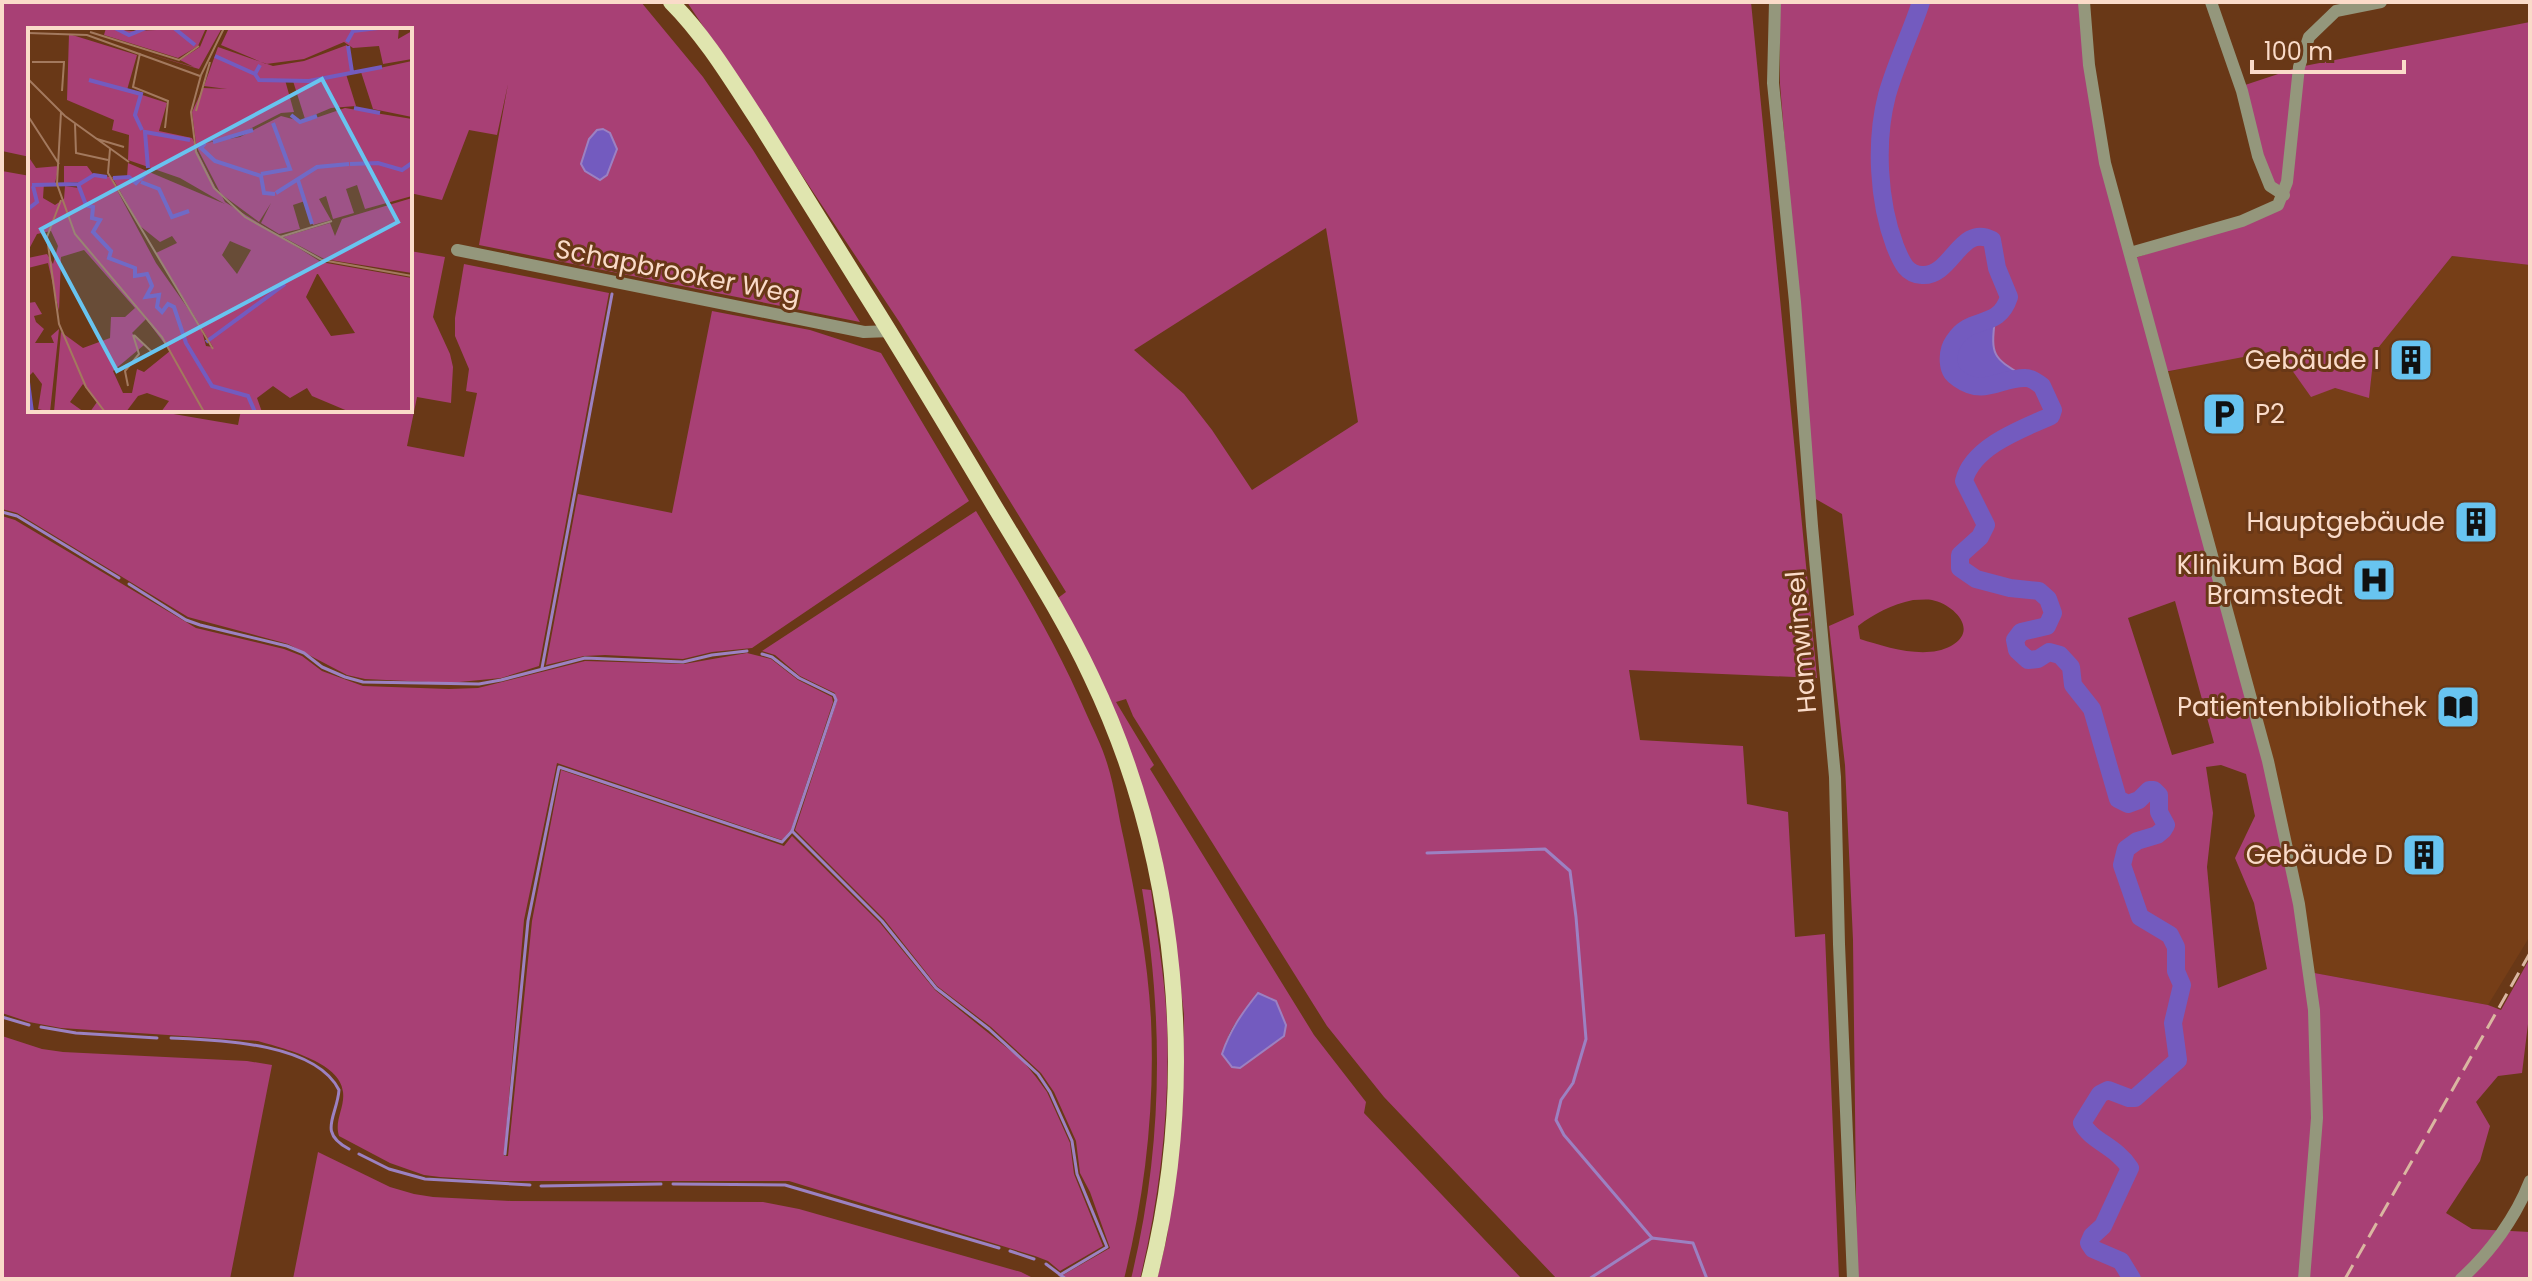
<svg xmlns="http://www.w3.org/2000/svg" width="2532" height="1281" font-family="Poppins,sans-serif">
<rect width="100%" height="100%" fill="#693817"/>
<path fill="#763e17" d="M2452,256L2530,265V936L2488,1005L2309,972L2163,373L2248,354L2275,351L2289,366L2311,396L2334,388L2369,397L2374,353Z"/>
<g fill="#a84075" fill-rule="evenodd">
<path d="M2,2H641L703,77L753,150L860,322L479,245L508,84L497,135L469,130L442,200L410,193V30H30V157L2,151Z"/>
<path d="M687,2H1751L1817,678L1629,670L1640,740L1743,746L1747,804L1788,812L1795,937L1825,934L1839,1279H1557L1384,1097L1327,1026L1133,716L1126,699L1116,702L1154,765L1150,769L1314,1035L1366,1102L1364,1113L1522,1279H1157L1167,1237L1182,1119L1184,1014L1175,942L1162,860L1140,783L1058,598L1066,592L900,323ZM1326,228L1358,422L1252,490L1212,430L1184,394L1134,350ZM1276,1001L1286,1025L1284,1036L1240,1068L1232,1066L1222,1054C1235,1014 1239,1017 1276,1001Z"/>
<path d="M1780,2H2084L2105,163L2135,258L2282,208L2260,155L2245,85L2299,67L2530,22V143L2528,145L2530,149V265L2452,256L2374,353L2369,398L2335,388L2311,397L2289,366L2275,351L2164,372L2237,644L2309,972L2488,1005L2501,1010L2530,958V1021L2528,1024L2522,1073L2498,1076L2476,1102L2490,1126L2480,1161L2446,1213L2472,1229L2530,1232V1279H1857L1853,940L1845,765L1829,626L1854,615L1842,514L1814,498L1780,84ZM1913,600C1919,600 1926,599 1932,600C1953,604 1980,630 1951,646C1925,660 1886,647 1860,639L1858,626C1875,613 1891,605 1913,600ZM2175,601L2214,743L2172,755L2128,618ZM2221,765L2246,774L2255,816L2235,858L2254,903L2267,969L2218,988L2207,867L2213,813L2206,767Z"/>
<path d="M2,171L30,176V410H150L238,425L241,410H410V251L445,257L433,317L450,354L453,367L451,403L417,397L407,446L464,457L477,393L466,391L469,369L455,336V318L464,264L609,293L539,666L501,678L449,683L365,679L347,675L288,644L188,617L17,513L2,509Z"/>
<path d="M712,311L810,330L881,353L969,501L752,648L712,652L683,659L605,655L584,656L546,665L578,494L672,513Z"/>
<path d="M976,511C1016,577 1056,642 1086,713C1093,729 1102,746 1107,763C1115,788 1118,815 1124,840C1136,899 1148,960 1151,1020C1155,1107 1145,1195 1124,1279H1068L1063,1275L1110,1248L1090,1192L1080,1173L1076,1141L1054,1092L1041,1073L991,1027L937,986L884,919L795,830L837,701L835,693L800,676L775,655L762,651Z"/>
<path d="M2,516L15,520L196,628L284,649L302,656L322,671L363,686L449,689L478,688L585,661L684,664L747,653L771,659L798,680L832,697L833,702L791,830L782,840L557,763L524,920L504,1156H508L532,921L561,770L784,846L792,836L880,923L935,990L1022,1060L1036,1077L1047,1092L1070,1143L1074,1174L1103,1246L1060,1271L1048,1261L1035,1256L789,1181H505L440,1177L424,1175L390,1163L339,1136C334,1120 345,1108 343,1092C341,1062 282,1048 258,1041L61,1028L29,1022L2,1013Z"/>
<path d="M1142,889L1151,890C1157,934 1165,979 1167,1024C1170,1110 1160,1196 1140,1279H1131C1163,1148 1164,1022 1142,889Z"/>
<path d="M2,1036L42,1049L63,1052L247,1061L272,1065L230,1279H2Z"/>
<path d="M318,1152L390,1187L414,1194L433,1197L511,1201L763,1202L799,1209L1021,1272L1035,1279H293Z"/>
</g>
<g fill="#735bbf" stroke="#9c81c2" stroke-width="2">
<path d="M603,129L610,133L617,149L607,175L600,180L585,171L581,164L589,139L597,130Z"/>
<path d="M1995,319C1990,358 1994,358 2027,378C2013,381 1996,388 1982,388C1957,387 1938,360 1955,339C1966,326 1979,322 1995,319Z"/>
<path d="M1258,993L1276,1001L1286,1025L1284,1036L1240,1068L1232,1067L1222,1054C1230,1030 1242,1013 1258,993Z"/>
</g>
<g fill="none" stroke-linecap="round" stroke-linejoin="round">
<g stroke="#9c81c2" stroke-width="3">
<path d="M2,512L17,516L119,578"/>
<path d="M129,584L186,620L200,625L287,646L304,653L322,667L345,677L363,682L479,684L501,680L585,658L683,662L712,655L747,651"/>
<path d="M762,654L772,657L799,678L834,695L836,700L792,831L882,921L936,988L989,1029L1038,1074L1050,1092L1072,1141L1077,1174L1107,1247L1060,1275"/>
<path d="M542,668L612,294"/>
<path d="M1427,853L1545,849L1570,871L1576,917L1586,1039L1573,1083L1561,1100L1556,1120L1564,1135L1652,1238"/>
<path d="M2,1017L29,1025"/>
<path d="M41,1027L76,1033L157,1038"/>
<path d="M171,1038C217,1040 315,1042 339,1090C337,1117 317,1132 349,1149"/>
<path d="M359,1154L389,1169L425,1179L530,1185"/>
<path d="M505,1154L528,921L559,767L782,842L792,831"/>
<path d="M673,1184L785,1185L999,1248"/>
<path d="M541,1186L661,1184"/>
<path d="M1010,1251L1034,1259"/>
<path d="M1046,1264L1066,1279"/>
<path d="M1589,1279L1652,1238L1693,1243L1707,1279"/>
</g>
<path stroke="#735bbf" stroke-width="18" d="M1921,2C1911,33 1896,63 1887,95C1875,141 1878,201 1895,246C1901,260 1905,274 1922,275C1952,277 1960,223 1992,240L1997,268L2009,297C1998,331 1971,314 1954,341C1949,348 1948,356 1949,364C1950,372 1953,375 1959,379C1984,397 2001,377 2026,378C2031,378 2038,383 2042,386L2053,410L2051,416C2021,429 1972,447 1964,481L1986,525L1980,537L1960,555V568L1976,579L2010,588L2039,591L2048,599L2053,613L2047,626L2021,632L2015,640L2017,650L2028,660L2038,659L2049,652L2060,655L2071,667L2073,685L2092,709L2118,799L2128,804L2139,800L2149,790H2154L2159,795V812L2166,825L2163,830L2157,835L2137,841L2126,849L2122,865L2140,917L2170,935L2176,947V971L2182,985L2173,1023L2178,1060L2135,1098H2129L2108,1090L2100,1094L2082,1123C2091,1141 2116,1146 2130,1168L2103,1226L2092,1236L2089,1243L2093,1249L2121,1261L2132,1279"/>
<g stroke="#94977c" stroke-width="12">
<path d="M1775,2L1773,83L1795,302L1812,526L1835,777L1839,944L1853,1279"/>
<path d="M2084,2L2089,65L2105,163L2268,761L2299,904L2314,1010L2317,1118L2304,1279"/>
<path d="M2211,2L2242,91L2258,156L2270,186L2284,195"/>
<path d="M457,250L864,332L891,331"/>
<path d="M2130,253L2242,221L2278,205L2287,182L2299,67L2309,37L2336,11L2381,2"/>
<path d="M2461,1279C2490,1253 2516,1217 2530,1181"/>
</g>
<path stroke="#e0e5af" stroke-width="16" d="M671,2C706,37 732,81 759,122C794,178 829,234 864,291C907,359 948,428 989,497C1024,556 1062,614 1091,676C1179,860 1199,1081 1149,1279"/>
<path stroke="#dab7a1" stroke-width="3" stroke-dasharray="16 8" stroke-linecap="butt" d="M2345,1279L2530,953"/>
</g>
<defs>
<g id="building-square" transform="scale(2.3)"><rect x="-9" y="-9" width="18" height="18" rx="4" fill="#68c4f0" stroke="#693817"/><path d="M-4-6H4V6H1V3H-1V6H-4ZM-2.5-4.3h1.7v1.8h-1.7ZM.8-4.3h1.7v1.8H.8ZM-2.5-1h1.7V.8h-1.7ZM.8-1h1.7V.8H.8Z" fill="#111"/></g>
<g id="parking-square" transform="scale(2.3)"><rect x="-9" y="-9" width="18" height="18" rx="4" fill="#68c4f0" stroke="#693817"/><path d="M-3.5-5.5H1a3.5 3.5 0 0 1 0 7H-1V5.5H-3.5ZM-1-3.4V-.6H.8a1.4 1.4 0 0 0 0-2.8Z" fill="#111"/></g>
<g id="hospital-square" transform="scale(2.3)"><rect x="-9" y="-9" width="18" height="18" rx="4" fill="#68c4f0" stroke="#693817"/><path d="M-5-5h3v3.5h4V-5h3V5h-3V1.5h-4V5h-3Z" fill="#111"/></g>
<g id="library-square" transform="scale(2.3)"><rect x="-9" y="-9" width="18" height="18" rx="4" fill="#68c4f0" stroke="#693817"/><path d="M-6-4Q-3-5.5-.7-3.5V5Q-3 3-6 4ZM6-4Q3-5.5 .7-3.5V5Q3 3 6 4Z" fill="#111"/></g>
</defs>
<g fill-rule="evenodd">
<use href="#building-square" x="2411" y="360"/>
<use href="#parking-square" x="2224" y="414"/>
<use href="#building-square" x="2476" y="522"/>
<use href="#hospital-square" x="2374" y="580"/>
<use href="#library-square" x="2458" y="707"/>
<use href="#building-square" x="2424" y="855"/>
</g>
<g text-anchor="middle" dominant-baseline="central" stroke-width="6" stroke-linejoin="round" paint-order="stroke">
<g font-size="26" fill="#fadbc9" stroke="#693817">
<text transform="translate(678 272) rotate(11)">Schapbrooker Weg</text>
<text transform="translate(1801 642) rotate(-95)">Hamwinsel</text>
</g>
<g font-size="26" fill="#fadbc9" stroke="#693817" text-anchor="end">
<text x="2380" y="360">Gebäude I</text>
<text x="2255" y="414" text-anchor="start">P2</text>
<text x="2445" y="522">Hauptgebäude</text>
<text x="2343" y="565">Klinikum Bad<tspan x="2343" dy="30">Bramstedt</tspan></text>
<text x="2427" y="707">Patientenbibliothek</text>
<text x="2393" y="855">Gebäude D</text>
</g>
</g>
<g transform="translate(28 28)">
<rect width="384" height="384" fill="#693817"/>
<path d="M78,0L103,3L178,0L170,18L150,30L76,7ZM180,0H194L171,41L114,24L166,39L152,32L172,19ZM201,0H371L370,11L384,3V31L355,36L351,18L325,20L316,14L276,31L238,36L193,17ZM41,6L109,27L99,62L139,75L131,103L164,110L197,174L293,234L384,250V384H322L284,368L279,360L262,370L245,358L229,370L234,384H133L141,373L119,365L110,368L98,384H62L69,374L55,356L42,374L56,384H26L33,304L55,320L82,310L83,289H97L107,280L56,222L33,229L31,283L20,235L0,240V230L19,226L25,236L30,218L23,203L9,206L0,223V128L8,140L31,138L27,155H16L15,170L27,177L36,171L37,158L51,160L50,154L36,155V138H59L65,146L82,149L128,235L173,299L178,318L185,319L128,225L149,215L144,208L132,214L112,198L84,149H99L100,135L197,176L152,150L100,132L101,107L84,102L86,92L39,72ZM202,213L223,222L209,246L194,227ZM289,246H290L327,305L303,308L278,269ZM118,291L142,323L116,344L109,341L104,365H95L85,343L116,317L104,305ZM319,17L324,45L318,46L328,78L303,80L277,91L265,53L257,52L266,84L253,85L214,105L178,115L212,109L253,88L276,94L317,80L384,91V168L337,181L329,157L318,161L326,185L305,191L298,168L291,171L303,192L285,197L277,173L265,177L272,201L251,206L233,195L243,175L231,194L189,163L169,123L164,84L175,60L199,61L176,58L190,19L245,38L276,33ZM384,33V89L345,81L333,44ZM384,170V245L296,231L255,209L302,195L307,208L314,191ZM7,274L14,286L6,288L8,294L16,301L7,315H26L23,308L31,301L22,384L10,381L14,356L5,344L0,349V275Z" fill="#a84075" fill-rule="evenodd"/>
<path fill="none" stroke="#735bbf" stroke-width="4" d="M87,0L101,7L118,0M146,0L167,17M319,14L325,3L350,0M320,18L324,44M187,28L227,46L232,37M227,46L231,52L281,53L354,39M61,52L113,66L107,87L114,102M326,80L352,85M263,87L272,94L289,88M185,114L225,102M177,115L173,120L187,133L233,148L236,165L247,166M322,136L350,135L374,142L384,135M120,140L117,104L162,112M233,146L262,141L245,95M85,150L101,149L108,155L119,144M270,152L284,196M113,154L131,161L144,189L161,183M4,157L50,156L58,177L65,179L64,190L72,192L65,204L83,223L81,230L107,240V248L119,246L124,258L118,269L131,267L129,279L134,284L140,276L146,279L158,315L184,358L220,368L227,384M50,157L66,147L79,149M248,165L289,139L321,136M0,181L9,174L5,158M178,314L257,256M0,354L4,384"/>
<path fill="none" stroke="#a3795e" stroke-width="2" d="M196,0L173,47L163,84L168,124L186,160L217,189L294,232L384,248M62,4L151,32L171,18M0,5L59,7L172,48M112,25L105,59L140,73L137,100M4,34H36L34,63M0,51L37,88L101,134M168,83L182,34M33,84L29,156L47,206L134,309L176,384M0,88L31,136M47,96L48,125L80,132M69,111L96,119M82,121L80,145L185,321M33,172L19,209L31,296L58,359L77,384M252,209L304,193M106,307L124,324M100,358L97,343L111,326L105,307"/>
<path fill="#68c4f0" fill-opacity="0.15" stroke="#68c4f0" stroke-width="4" d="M294,51L370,194L89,343L13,201Z"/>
<rect width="384" height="384" fill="none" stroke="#fadbc9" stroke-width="4"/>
</g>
<rect width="2532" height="1281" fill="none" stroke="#fadbc9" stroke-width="8"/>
<path d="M2252 60v12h152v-12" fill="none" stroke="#fadbc9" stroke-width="4"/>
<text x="2264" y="60" font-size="24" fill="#fadbc9" stroke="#693817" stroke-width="6" paint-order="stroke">100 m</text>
</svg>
